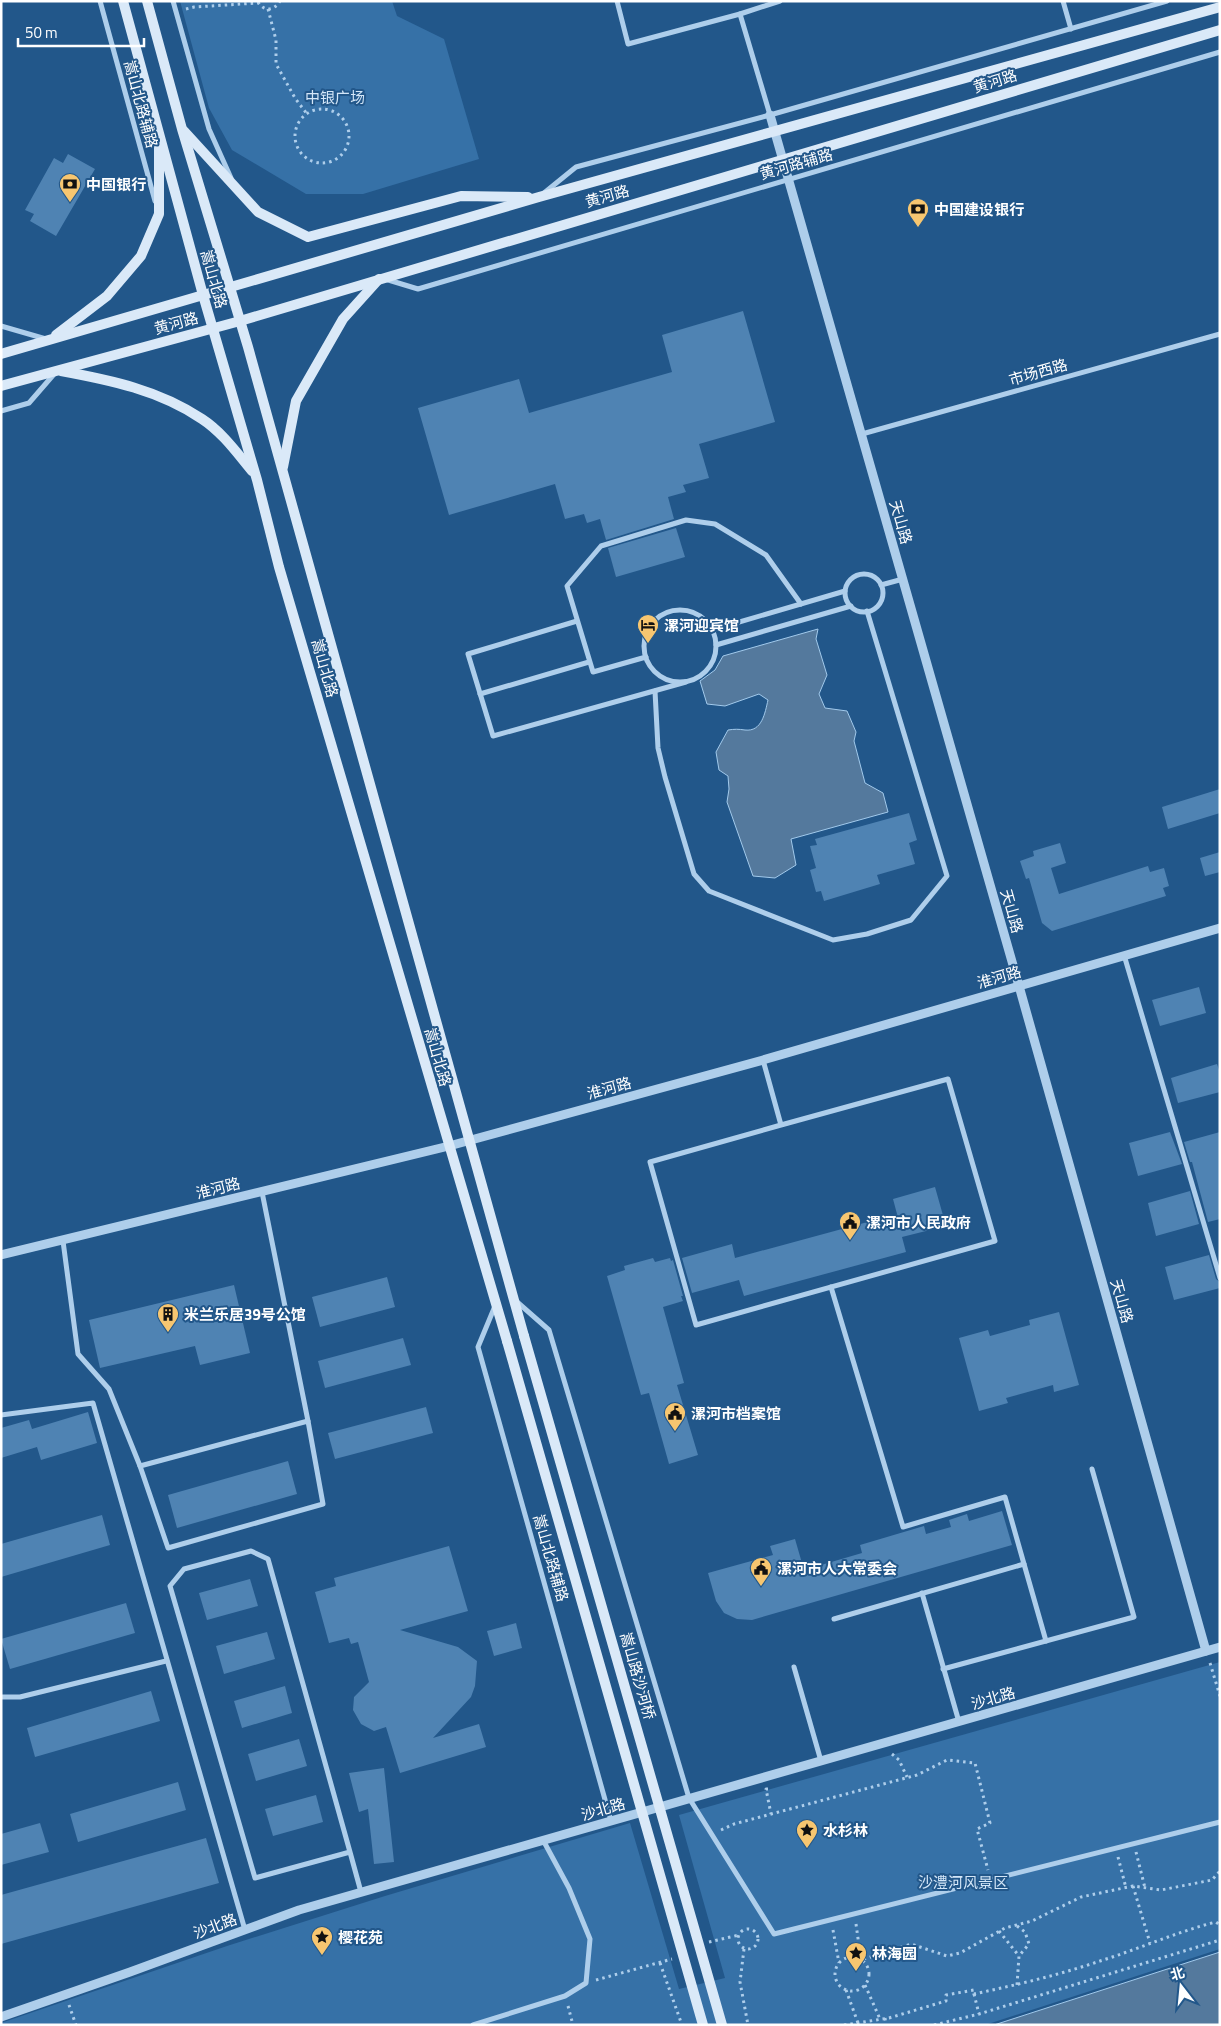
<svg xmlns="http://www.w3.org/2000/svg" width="1221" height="2026" font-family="'Titillium Web','Noto Sans SC',sans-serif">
<rect width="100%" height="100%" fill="#22578a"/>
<g fill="#3671a7">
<path d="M180,1H392L397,16L444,39L479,159L363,194H306L232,150L209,108Z"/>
<path d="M1220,1662V1949L985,2025H1V2023L227,1946L385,1896L630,1823L679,1989L725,1978L679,1815Z"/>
</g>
<g fill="#54799d" stroke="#a2caec">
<path d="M818,629L816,639L827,675L819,694L825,708L847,711L856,732L854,741L865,783L883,793L888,812L791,839L796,865L775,878L753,876L727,802L729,789L728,776L719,770L716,752L728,730C735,729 738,729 745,730C762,732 765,713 768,700L759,694L725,706L707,704L700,681L715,670L723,656Z"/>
<path d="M1220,1952V2025H994Z"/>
</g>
<g fill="#4f83b3">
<path d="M68,154L95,169L56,236L30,221L34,214L25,210L54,158L63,163Z"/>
<path d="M743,311L775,422L699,444L709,478L683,485L686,492L668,497L674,519L606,540L600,519L587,523L584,514L565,519L555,484L449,515L418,408L519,379L529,413L672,372L662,335Z"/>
<path d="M676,528L685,557L616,577L608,548Z"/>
<path d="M1220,789V813L1168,829L1162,807Z"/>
<path d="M909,813L917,840L909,843L915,864L877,875L880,884L824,901L821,891L816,892L810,870L816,868L810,846L817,845L815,839Z"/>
<path d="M1060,843L1066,863L1051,868L1059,894L1148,866L1150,872L1164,868L1169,886L1163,888L1166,896L1052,931L1042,923L1029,878L1026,879L1020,861L1034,856L1033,851Z"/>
<path d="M1220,852V872L1205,876L1200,858Z"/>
<path d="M1199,987L1206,1013L1160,1026L1152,1000Z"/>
<path d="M1217,1064L1220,1073V1092L1178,1103L1171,1078Z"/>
<path d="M1170,1132L1182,1164L1138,1176L1129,1143Z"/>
<path d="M1220,1132V1219L1208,1222L1192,1162H1190L1184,1142Z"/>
<path d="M935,1187L946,1226L902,1237L906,1252L744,1296L739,1280L692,1293L682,1258L732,1244L735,1258L897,1214L893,1199Z"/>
<path d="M1190,1191L1199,1224L1156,1236L1148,1203Z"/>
<path d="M1209,1255L1216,1279L1220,1282V1288L1174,1300L1165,1267Z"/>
<path d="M653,1258L655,1262L670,1258L671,1261L673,1260L683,1296H681L683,1301L663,1307L684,1383L677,1385L698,1455L669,1464L649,1393L641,1395L607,1276L625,1270L624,1266Z"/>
<path d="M387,1277L395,1307L320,1327L312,1297Z"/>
<path d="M234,1285L250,1353L200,1365L195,1346L100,1368L89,1320Z"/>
<path d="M1059,1312L1079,1385L1054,1392L1053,1385L1006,1398L1008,1403L979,1411L959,1338L988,1330L990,1336L1030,1325L1029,1320Z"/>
<path d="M403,1338L411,1365L325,1388L318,1361Z"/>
<path d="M426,1407L433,1433L335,1459L328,1433Z"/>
<path d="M88,1412L97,1443L41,1460L37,1447L1,1458V1428L29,1420L32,1429Z"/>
<path d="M288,1461L297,1494L177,1528L168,1495Z"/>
<path d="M1002,1511L1012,1545L752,1620L737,1619L724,1613L716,1601L708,1573L773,1555L770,1546L795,1539L804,1570L862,1553L860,1545L924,1526L926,1534L951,1527L949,1520L967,1514L969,1521Z"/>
<path d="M102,1515L110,1545L1,1577V1544Z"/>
<path d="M449,1546L468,1611L400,1630L458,1647L477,1661L475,1686L471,1697L433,1738L479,1724L486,1747L400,1773L386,1727L374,1731L361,1724L353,1710L354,1697L369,1682L358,1642L351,1644L349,1638L329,1643L315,1592L336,1586L334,1578Z"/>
<path d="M250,1579L258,1606L207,1620L199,1593Z"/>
<path d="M126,1603L135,1633L10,1669L1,1639Z"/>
<path d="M516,1623L522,1648L494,1656L487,1631Z"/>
<path d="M267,1632L275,1659L224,1674L216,1646Z"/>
<path d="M285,1686L292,1713L242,1728L234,1701Z"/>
<path d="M151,1691L160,1721L35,1757L27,1728Z"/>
<path d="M299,1739L307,1766L256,1781L248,1754Z"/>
<path d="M384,1768L394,1862L374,1864L368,1809L359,1812L349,1773Z"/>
<path d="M178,1782L186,1810L78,1842L70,1814Z"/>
<path d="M316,1795L323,1822L273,1836L265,1809Z"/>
<path d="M40,1823L49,1852L1,1865V1834Z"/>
<path d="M206,1838L219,1883L1,1944V1895Z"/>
</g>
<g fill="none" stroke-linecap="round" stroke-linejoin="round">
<g stroke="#aeceeb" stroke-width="3" stroke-dasharray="2.5 4" stroke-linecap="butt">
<path d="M258,2C264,12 274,11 280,1"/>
<path d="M186,9L194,7L258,3"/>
<path d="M268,9L276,40V64L295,98L307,114"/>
<circle cx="322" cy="136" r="27"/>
<path d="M1210,1663L1220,1696"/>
<path d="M892,1754L899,1760L907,1777"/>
<path d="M768,1789H766L771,1814"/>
<path d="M721,1830L734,1824L917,1775L947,1760L975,1763L990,1823L977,1829L988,1870"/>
<path d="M1136,1852L1145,1888"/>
<path d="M1118,1857L1126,1888"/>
<path d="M1133,1886L1150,1943"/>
<path d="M856,1924L861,1960L911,1944L947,1956L960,1953L1005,1928L1032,1921L1081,1897L1133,1886L1161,1890L1212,1880L1220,1871"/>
<path d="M1017,1926L1025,1932L1029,1944L1019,1956"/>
<circle cx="748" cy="1939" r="10"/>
<path d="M833,1930L839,1963"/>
<path d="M999,1931L1019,1956L1017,1985"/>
<path d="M709,1942L739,1935"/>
<path d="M744,1949L740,1982L748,2025"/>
<circle cx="852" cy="1974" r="17"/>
<path d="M660,1963L682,2025"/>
<path d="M596,1980L672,1959"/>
<path d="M865,1985L880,2019"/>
<path d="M846,1990L858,2023"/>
<path d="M974,1994L979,2014"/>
<path d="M69,2005L76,2025"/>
<path d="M568,2006L573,2025"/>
<path d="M885,2018L886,2025"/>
<path d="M844,2025L889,2018L946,2001V1995L974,1990V1994C1016,1985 1059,1975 1100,1961C1139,1949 1176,1932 1216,1922L1220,1925"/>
<path d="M934,2025L979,2014L1220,1940"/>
</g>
<g stroke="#aeceeb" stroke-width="5">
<path d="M100,1L155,201"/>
<path d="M173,1L209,129L231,178"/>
<path d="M617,1L628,44L740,14L770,115"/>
<path d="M1063,1L1071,29"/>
<path d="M740,14L780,1"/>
<path d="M544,193L576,167L770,115L1167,1"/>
<path d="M385,279L418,289L1220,52"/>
<path d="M1,326L46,339"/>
<path d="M1,411L29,403L55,373"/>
<path d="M862,434L1220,334"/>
<circle cx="864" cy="593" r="19"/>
<path d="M881,585L903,579"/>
<circle cx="680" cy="646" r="36"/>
<path d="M577,621L468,654L493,736L686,682"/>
<path d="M712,630L845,591"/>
<path d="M716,645L851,606"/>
<path d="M646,657L593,672L567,586L601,546L686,520L715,524L766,555L801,604"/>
<path d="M655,691L658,748L665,777L694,874L709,891L833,940L867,934L911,920L947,876L867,611"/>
<path d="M480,694L589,662"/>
<path d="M1124,955L1220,1278"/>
<path d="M763,1060L781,1125L948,1079L995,1241L696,1325L650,1162L781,1125"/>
<path d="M63,1241L78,1354L109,1389L140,1466L308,1421L262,1192"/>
<path d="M831,1287L903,1527L1005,1497L1024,1564L834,1619"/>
<path d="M516,1301L549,1330L689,1798L774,1934L1220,1822"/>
<path d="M495,1306L478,1347L611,1821"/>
<path d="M1,1415L93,1403L245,1930"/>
<path d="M140,1466L168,1548L323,1504L308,1421"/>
<path d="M1024,1564L1046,1641"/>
<path d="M922,1593L959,1722"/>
<path d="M794,1667L821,1761"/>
<path d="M943,1669L1134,1617L1092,1469"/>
<path d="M1,1697H20L166,1661"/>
<path d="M350,1852L255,1878L170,1586L184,1569L251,1551L268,1559L350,1852L361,1892"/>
<path d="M473,2025L565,1996L586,1983L590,1939L569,1888L543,1840"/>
</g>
<g stroke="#aeceeb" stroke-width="9">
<path d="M770,115L1019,986L1206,1651"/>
<path d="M1,1255L449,1146L763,1060L1220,928"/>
<path d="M1,2017L130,1972L299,1910L1220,1647"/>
</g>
<g stroke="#dae9f8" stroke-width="10">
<path d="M123,1L203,295L257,480L279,567L507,1341"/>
<path d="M147,1L182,129L248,347L524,1336"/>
<path d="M184,131L258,212L308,237L461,196L528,197"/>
<path d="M56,335L107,296L141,256L159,214V148"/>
<path d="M1,354L539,197L1220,7"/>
<path d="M61,371C110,380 159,390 202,419C222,432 237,453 252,471"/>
<path d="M1,386L240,321L1220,30"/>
<path d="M283,467L296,401L343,319L379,279"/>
</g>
<g stroke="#dae9f8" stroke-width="10">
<path d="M524,1336L722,2025"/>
<path d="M507,1341L703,2025"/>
</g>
</g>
<defs>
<g id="bank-pin" transform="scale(1.125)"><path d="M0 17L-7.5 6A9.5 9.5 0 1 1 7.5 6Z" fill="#f7c670" stroke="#22578a"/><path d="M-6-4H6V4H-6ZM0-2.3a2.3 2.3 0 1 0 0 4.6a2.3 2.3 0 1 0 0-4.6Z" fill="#111"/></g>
<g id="hotel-pin" transform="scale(1.125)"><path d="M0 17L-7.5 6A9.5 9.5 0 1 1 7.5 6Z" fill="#f7c670" stroke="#22578a"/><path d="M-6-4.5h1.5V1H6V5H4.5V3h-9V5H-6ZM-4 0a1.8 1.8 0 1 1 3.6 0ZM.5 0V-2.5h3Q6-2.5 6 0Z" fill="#111"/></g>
<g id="civic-pin" transform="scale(1.125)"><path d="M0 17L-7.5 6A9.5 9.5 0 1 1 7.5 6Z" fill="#f7c670" stroke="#22578a"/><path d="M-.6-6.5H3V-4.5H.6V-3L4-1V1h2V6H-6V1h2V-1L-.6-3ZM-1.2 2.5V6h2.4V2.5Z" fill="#111"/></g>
<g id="building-pin" transform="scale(1.125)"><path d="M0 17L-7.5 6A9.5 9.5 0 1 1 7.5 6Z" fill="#f7c670" stroke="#22578a"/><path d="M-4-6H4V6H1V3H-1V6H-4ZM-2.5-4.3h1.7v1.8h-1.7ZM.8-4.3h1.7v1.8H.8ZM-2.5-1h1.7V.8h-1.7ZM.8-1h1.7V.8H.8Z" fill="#111"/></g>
<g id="sight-pin" transform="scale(1.125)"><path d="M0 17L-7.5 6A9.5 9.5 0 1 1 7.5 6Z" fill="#f7c670" stroke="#22578a"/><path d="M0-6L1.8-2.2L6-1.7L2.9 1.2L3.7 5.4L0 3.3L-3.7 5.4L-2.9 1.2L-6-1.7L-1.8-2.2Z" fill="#111"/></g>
</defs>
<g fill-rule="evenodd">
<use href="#bank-pin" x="70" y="184"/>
<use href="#bank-pin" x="918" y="209"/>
<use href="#hotel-pin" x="648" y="625"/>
<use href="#civic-pin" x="850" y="1222"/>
<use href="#building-pin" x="168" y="1314"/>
<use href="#civic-pin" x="675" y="1413"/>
<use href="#civic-pin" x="761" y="1568"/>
<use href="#sight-pin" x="807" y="1830"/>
<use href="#sight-pin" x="322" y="1937"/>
<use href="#sight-pin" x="856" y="1953"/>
</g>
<g text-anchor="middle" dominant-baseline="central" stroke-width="4" stroke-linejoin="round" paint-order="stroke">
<g font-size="15" fill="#fff" stroke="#22578a">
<text transform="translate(995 81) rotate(-17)">黄河路</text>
<text transform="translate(141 104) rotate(75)">嵩山北路辅路</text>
<text transform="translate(796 164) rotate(-16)">黄河路辅路</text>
<text transform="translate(607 196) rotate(-16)">黄河路</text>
<text transform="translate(214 279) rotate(74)">嵩山北路</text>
<text transform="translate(176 323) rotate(-15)">黄河路</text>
<text transform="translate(1038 372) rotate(-16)">市场西路</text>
<text transform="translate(901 522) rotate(74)">天山路</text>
<text transform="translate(325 668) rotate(74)">嵩山北路</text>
<text transform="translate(1012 911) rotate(74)">天山路</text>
<text transform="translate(999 977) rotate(-16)">淮河路</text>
<text transform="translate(438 1057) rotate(74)">嵩山北路</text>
<text transform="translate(609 1088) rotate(-15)">淮河路</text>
<text transform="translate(218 1188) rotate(-14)">淮河路</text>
<text transform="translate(1122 1301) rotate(74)">天山路</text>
<text transform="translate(551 1558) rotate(74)">嵩山北路辅路</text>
<text transform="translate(638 1676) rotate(74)">嵩山路沙河桥</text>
<text transform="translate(993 1698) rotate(-16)">沙北路</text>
<text transform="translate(603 1809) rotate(-16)">沙北路</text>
<text transform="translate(215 1926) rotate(-20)">沙北路</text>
</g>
<g font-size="15" fill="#d3e6f8" stroke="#22578a">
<text x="335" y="97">中银广场</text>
<text x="963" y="1882">沙澧河风景区</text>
</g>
<g font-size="15" font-weight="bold" fill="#fff" stroke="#22578a" text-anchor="start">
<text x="86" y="184">中国银行</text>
<text x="934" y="209">中国建设银行</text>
<text x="664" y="625">漯河迎宾馆</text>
<text x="866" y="1222">漯河市人民政府</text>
<text x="184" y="1314">米兰乐居39号公馆</text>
<text x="691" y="1413">漯河市档案馆</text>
<text x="777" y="1568">漯河市人大常委会</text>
<text x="823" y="1830">水杉林</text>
<text x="338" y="1937">樱花苑</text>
<text x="872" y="1953">林海园</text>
</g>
</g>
<rect width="1221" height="2026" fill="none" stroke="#ffffff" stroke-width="5"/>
<g transform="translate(1181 1986) rotate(344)" stroke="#22578a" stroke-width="4" paint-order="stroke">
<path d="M0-4L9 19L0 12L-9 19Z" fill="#ffffff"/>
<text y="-8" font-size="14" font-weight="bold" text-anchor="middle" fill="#ffffff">北</text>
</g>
<path d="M18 38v8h126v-8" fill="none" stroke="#ffffff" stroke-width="2.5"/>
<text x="25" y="38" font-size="15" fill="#ffffff" stroke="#22578a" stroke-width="4" paint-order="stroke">50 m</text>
</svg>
